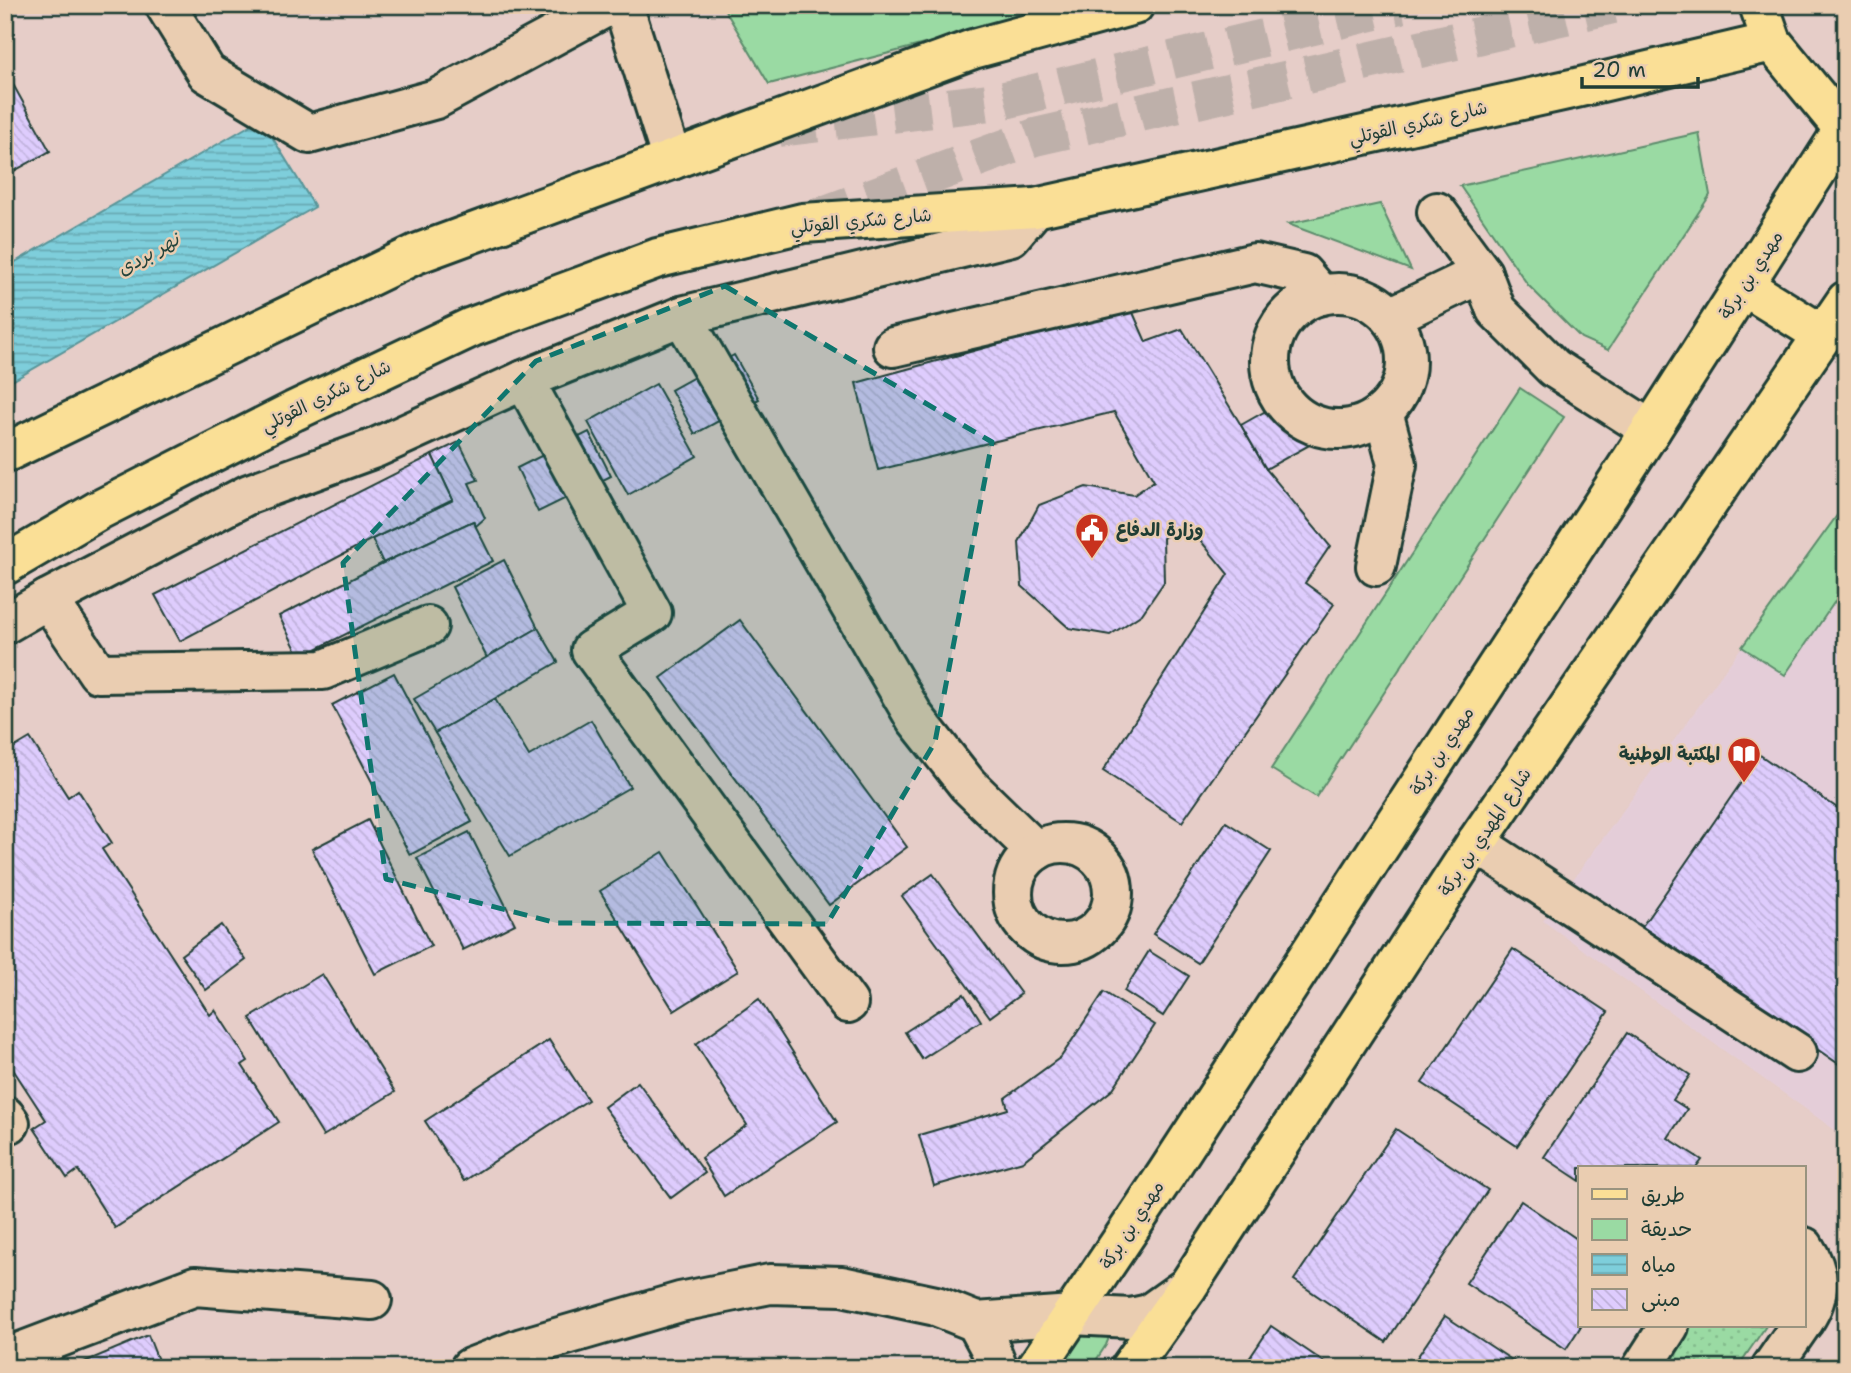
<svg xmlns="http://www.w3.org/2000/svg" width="1851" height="1373" font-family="'Shantell Sans','Playpen Sans Arabic',sans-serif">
<defs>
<pattern id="grass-dots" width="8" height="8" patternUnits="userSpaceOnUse" patternTransform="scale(1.75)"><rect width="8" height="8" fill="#9adaa3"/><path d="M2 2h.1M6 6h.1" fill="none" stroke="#84bc8d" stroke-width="1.8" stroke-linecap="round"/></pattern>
<pattern id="water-rules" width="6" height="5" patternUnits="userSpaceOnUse" patternTransform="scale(1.75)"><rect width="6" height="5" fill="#7ecedb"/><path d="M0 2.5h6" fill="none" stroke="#67a8b2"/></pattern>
<pattern id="building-back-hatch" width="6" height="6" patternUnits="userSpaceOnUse" patternTransform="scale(1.75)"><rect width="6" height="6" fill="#deccfd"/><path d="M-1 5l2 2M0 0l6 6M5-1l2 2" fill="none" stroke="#beb0d9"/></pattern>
</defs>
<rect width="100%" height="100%" fill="#e6cdc8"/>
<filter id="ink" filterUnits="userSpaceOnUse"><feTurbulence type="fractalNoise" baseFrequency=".0143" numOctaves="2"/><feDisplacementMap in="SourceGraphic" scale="14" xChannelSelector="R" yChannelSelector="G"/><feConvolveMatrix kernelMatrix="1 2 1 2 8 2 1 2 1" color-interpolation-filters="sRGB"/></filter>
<g filter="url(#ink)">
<path fill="#e4cdd8" d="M1846,503V1138L1543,921Z"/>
<path fill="url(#grass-dots)" stroke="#5c8c6c" stroke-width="2" d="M1688,1326H1766L1737,1368H1661Z"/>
<g fill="#9adaa3" stroke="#5c8c6c" stroke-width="2">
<path d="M722,5H1076L769,84Z"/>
<path d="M1699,133L1710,195L1608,350L1581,338L1528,285L1460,186Z"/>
<path d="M1380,204L1411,270L1288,224Z"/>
<path d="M1520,388L1564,417L1316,797L1271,769Z"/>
<path d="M1846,503V585L1785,675L1742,647Z"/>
<path d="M1117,1318L1106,1345L1091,1368H1050L1081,1322Z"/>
</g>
<path fill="url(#water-rules)" stroke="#589498" stroke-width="2" d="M261,119L315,207L5,385V268Z"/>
<g fill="url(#building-back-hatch)" stroke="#1f3d34" stroke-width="2">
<path d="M5,70L50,151L5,176Z"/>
<path d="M1131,308L1146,342L1182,329L1241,425L1266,469L1330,546L1305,583L1334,604L1182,822L1103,771L1228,574L1187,524L1163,538L1164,582L1142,614L1110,635L1069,628L1022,586L1019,542L1039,505L1086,487L1134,495L1154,481L1114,412L878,470L856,383Z"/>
<path d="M734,355L759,399L695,434L671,390Z"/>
<path d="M656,384L697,456L628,495L588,422Z"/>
<path d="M1299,392L1324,437L1266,469L1241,425Z"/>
<path d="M589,432L611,476L538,512L517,468Z"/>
<path d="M459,442L478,480L469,483L485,518L476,526L473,521L383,563L372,539L453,500L432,455Z"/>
<path d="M432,455L453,500L372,539L180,641L155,595Z"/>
<path d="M473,521L493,561L300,657L279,616L383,563Z"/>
<path d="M504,560L538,628L487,658L452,587Z"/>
<path d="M740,620L907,847L829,905L661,678Z"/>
<path d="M538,628L558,662L435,733L414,699Z"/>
<path d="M394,673L472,822L410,855L332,705Z"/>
<path d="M495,699L529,756L591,720L630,787L510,856L435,733Z"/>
<path d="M30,738L68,797L78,790L112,843L102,849L210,1015L215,1010L248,1061L242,1065L279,1122L115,1228L78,1170L67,1178L34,1128L46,1120L5,1057V753Z"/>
<path d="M1760,755L1846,814V1069L1641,928Z"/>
<path d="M368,820L431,946L375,974L312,849Z"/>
<path d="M1226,822L1271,851L1198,963L1153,934Z"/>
<path d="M469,832L515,924L463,950L417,858Z"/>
<path d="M663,852L738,971L674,1011L600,891Z"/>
<path d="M933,874L1021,994L990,1017L902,896Z"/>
<path d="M221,925L246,960L206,990L181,955Z"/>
<path d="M1513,949L1608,1012L1517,1146L1422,1083Z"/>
<path d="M1149,951L1189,976L1163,1016L1124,991Z"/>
<path d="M322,974L395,1092L323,1136L250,1018Z"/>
<path d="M1104,992L1155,1025L1112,1090L1023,1161L934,1186L919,1135L1008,1109L1005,1098L1061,1057Z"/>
<path d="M964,994L981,1021L922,1059L905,1032Z"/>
<path d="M759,999L837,1122L724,1196L701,1158L747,1125L696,1044Z"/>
<path d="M1627,1033L1690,1075L1673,1100L1687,1109L1668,1138L1702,1160L1696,1168H1580V1181L1544,1157Z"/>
<path d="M549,1040L588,1100L464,1181L425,1121Z"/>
<path d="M638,1082L705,1173L671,1198L604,1107Z"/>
<path d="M1396,1129L1488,1190L1386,1342L1294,1280Z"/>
<path d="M1521,1201L1580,1241V1326H1581L1566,1349L1466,1283Z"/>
<path d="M1445,1316L1524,1368H1410Z"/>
<path d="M1271,1326L1333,1368H1243Z"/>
<path d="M148,1335L161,1368H70Z"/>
</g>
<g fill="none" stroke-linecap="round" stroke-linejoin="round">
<g stroke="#beb0aa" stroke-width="38" stroke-dasharray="38 19" stroke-linecap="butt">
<path d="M779,128L1005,100L1401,5"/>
<path d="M815,218L1035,137L1613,5"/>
</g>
<g stroke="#1f3d34" stroke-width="44">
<g id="minor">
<path d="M165,5L207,73L309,134L436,99L610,5"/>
<path d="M623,5L672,160"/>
<path d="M1437,212L1482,273L1496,310L1554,368L1651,430"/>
<circle cx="1338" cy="361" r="68"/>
<path d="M682,316L1011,236L1035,208"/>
<path d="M1390,317L1482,273"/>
<path d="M893,347L1255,263L1303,274L1321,295"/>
<path d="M524,380L652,613L591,650L848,1003"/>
<path d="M1376,566L1397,464L1383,412"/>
<path d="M48,599L98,673L323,670L428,626"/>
<path d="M5,624L48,599L249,494L375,448L524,380L682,316L915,718L968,785L1036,851"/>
<path d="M1476,843L1797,1053"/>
<circle cx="1063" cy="893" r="50"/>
<path d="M5,1116L10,1123"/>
<path d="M1804,1247C1821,1273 1822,1294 1804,1321"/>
<path d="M976,1322L990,1348L998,1368"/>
<path d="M5,1358L195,1286L372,1300"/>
<path d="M470,1368L522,1348L680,1302L770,1284L842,1286L936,1306L976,1322L1072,1315L1131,1318L1149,1314L1187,1287"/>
<path d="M1642,1368L1669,1326"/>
<path d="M1771,1368L1800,1326"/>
</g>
</g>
<g stroke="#1f3d34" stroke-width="44">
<g id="major">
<path d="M1744,286L1823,335"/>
<path d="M1036,1368L1167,1173L1651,430L1843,130"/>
<path d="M1130,1368L1188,1286L1476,843L1846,301"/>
</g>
</g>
<g stroke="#1f3d34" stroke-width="44">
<g id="highway">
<path d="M1759,5L1772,42L1846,132"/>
<path d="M5,453L416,254L973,49L1134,5"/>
<path d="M5,565L99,510L294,411L472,327L658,258L803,223L1035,208L1576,88L1772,42"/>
</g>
</g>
<use href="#minor" stroke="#eacdb1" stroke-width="38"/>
<use href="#major" stroke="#fadf96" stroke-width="38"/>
<use href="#highway" stroke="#fadf96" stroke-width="38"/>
</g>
</g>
<path fill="#0f766e" fill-opacity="0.2" stroke="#0f766e" stroke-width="5" stroke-dasharray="14 9" stroke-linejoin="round" d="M725,286L992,442L935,742L827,924L557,923L386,879L343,563L536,361Z"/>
<defs>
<g id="civic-pin" transform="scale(1.75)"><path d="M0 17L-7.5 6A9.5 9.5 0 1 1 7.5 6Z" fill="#c8321e" stroke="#eacdb1"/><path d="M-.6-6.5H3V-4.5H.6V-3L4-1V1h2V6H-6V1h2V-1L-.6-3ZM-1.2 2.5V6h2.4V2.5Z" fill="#fff"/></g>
<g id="library-pin" transform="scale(1.75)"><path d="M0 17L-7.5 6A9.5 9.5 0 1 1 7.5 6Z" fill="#c8321e" stroke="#eacdb1"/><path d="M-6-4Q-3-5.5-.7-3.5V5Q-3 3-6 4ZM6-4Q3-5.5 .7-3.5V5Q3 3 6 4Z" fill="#fff"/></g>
</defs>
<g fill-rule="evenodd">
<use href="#civic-pin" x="1092" y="530"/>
<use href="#library-pin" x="1744" y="754"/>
</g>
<g text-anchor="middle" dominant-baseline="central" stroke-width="5" stroke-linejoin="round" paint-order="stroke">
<g font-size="18" fill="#1f3d34" stroke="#eacdb1">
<text transform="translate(1418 123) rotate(-13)">شارع شكري القوتلي</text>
<text transform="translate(861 221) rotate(-5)">شارع شكري القوتلي</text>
<text transform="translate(1751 275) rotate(-57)">مهدي بن بركة</text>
<text transform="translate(326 396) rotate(-26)">شارع شكري القوتلي</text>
<text transform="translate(1442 751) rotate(-57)">مهدي بن بركة</text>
<text transform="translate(1485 832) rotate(-56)">شارع المهدي بن بركة</text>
<text transform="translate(1132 1225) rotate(-57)">مهدي بن بركة</text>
</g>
<g font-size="18" font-weight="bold" fill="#1f3d34" stroke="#eacdb1" text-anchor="start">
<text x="1116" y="530">وزارة الدفاع</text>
<text x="1720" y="754" text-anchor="end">المكتبة الوطنية</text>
</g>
<g font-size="19" font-style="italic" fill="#24443c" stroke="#eacdb1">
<text transform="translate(148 254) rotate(-29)">نهر بردى</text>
</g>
</g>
<rect width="1851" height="1373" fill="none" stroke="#eacdb1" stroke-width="28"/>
<rect x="14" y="14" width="1823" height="1345" fill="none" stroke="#1f3d34" stroke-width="2.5" filter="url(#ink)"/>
<rect x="1578" y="1166" width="228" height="161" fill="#eacdb1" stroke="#99937f" stroke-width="2"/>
<rect x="1592" y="1189" width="35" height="10" fill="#fadf96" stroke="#99937f" stroke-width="2"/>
<text x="1641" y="1202" font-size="21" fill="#1f3d34">طريق</text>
<rect x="1592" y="1219" width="35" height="21" fill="#9adaa3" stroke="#99937f" stroke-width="2"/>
<text x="1641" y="1236" font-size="21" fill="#1f3d34">حديقة</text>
<rect x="1592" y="1254" width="35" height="21" fill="url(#water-rules)" stroke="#99937f" stroke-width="2"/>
<text x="1641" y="1272" font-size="21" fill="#1f3d34">مياه</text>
<rect x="1592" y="1289" width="35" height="21" fill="url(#building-back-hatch)" stroke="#99937f" stroke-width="2"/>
<text x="1641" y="1306" font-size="21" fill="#1f3d34">مبنى</text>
<path d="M1582 77v10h116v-10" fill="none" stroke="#1f3d34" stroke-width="3.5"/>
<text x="1592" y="77" font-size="21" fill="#1f3d34" stroke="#eacdb1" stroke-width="5" paint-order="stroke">20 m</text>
</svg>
